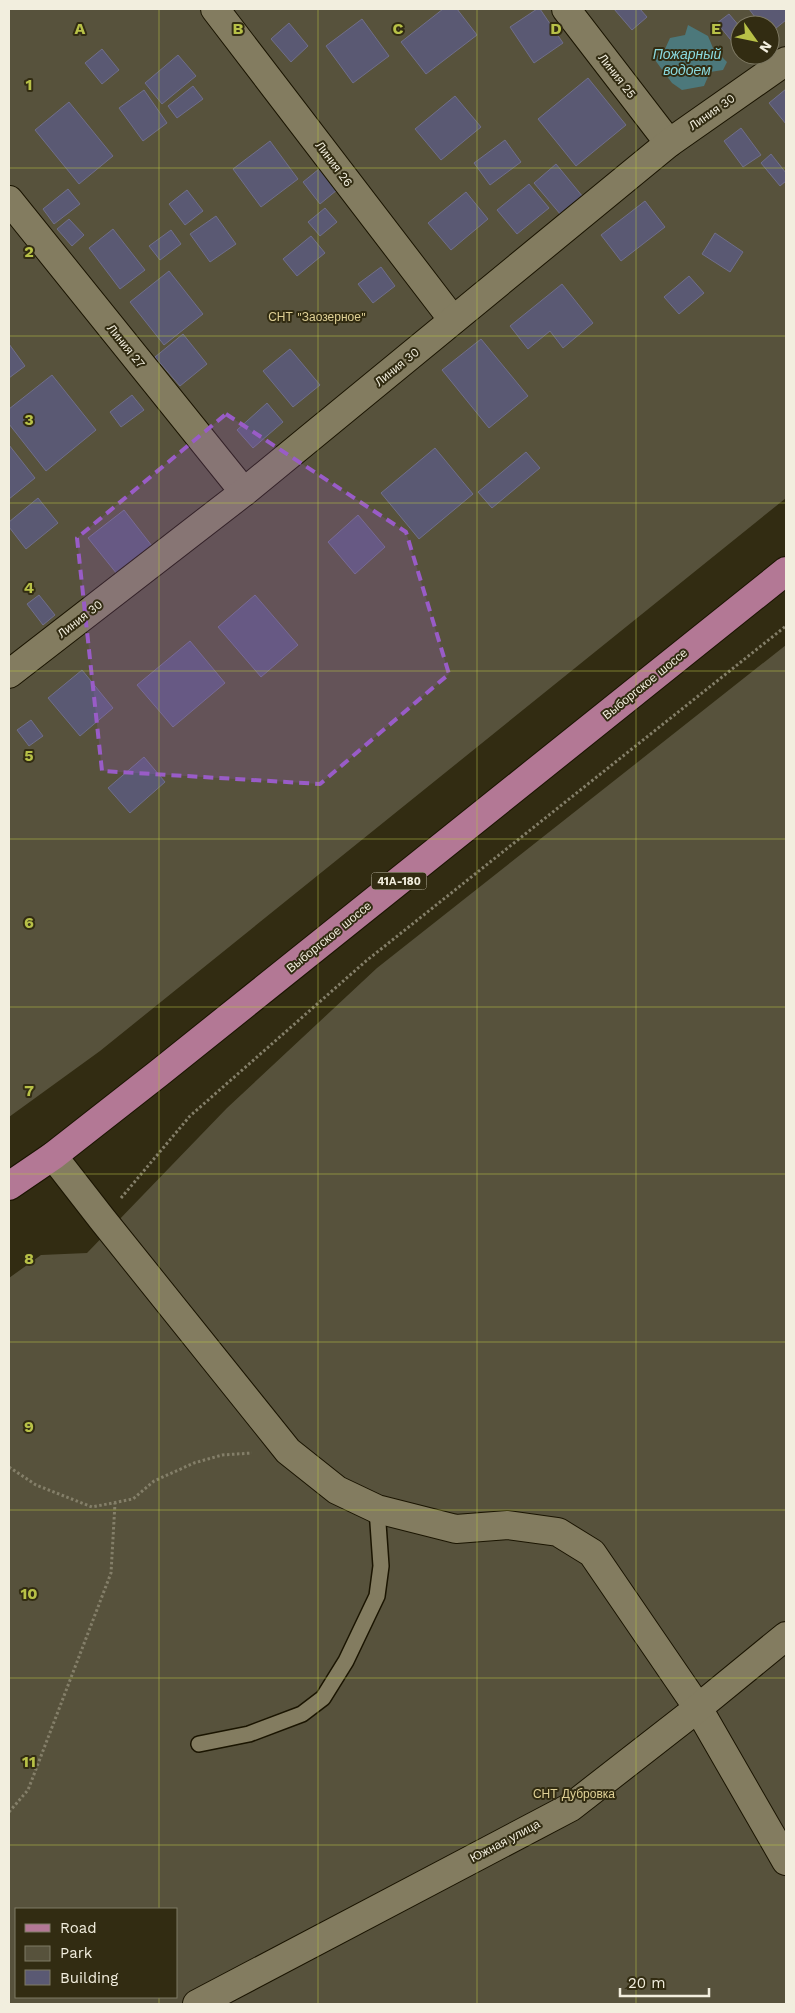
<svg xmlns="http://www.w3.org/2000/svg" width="795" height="2013" font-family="'Work Sans',sans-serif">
<rect width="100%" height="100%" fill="#322c12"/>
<g fill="#57523c" fill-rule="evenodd">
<path d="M9,9H786V498L100,1051L9,1117ZM740,25H770V55H740Z"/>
<path d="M786,645V2004H9V1278L41,1255L87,1253L227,1108L377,968ZM16,1909H176V1997H16Z"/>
</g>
<path fill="#4c787b" d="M688,25L708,36L713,48L727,62L723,70L710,72L704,86L682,90L672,83L655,60L659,53L665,49L670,38L685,35Z"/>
<g fill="#5a5973" stroke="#706f8a">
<path d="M443,9H457L477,35L426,74L401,42Z"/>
<path d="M537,9H540L563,43L534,63L510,27Z"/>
<path d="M614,9H640L647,17L632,30Z"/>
<path d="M749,9H786V20L770,33V25H761Z"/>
<path d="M729,14L740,27L739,50L717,23Z"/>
<path d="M362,19L389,56L353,83L326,46Z"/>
<path d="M289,23L308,46L291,62L271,39Z"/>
<path d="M102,49L119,70L102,84L85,63Z"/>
<path d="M178,55L196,76L162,104L145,83Z"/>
<path d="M588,78L626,125L576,166L538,119Z"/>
<path d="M193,86L203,99L177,118L168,106Z"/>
<path d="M786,89V124L769,103Z"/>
<path d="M144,90L167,123L143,141L119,108Z"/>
<path d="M455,96L481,127L441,160L415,129Z"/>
<path d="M69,102L113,156L79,184L35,130Z"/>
<path d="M741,128L761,155L743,167L724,141Z"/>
<path d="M505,140L521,162L490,185L474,163Z"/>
<path d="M270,141L298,179L261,207L233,169Z"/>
<path d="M771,154L786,173V181L780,186L761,163Z"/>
<path d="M556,164L583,197L561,215L534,183Z"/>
<path d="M319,169L337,190L320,204L303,182Z"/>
<path d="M529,184L549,208L517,234L497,210Z"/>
<path d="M68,189L80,204L54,224L43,209Z"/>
<path d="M187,190L203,211L185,225L169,204Z"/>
<path d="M466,192L488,219L451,250L428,223Z"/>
<path d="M645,201L665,227L621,261L601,235Z"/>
<path d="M325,208L337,222L320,236L308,222Z"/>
<path d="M216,216L236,244L210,262L190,234Z"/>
<path d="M69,219L84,235L72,246L57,229Z"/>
<path d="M113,229L145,270L120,289L89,248Z"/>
<path d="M171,230L181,244L160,260L149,246Z"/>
<path d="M715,233L743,252L730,272L702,254Z"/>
<path d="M311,236L325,253L297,276L283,259Z"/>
<path d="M381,267L395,286L373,303L358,284Z"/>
<path d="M169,271L203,314L164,345L130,302Z"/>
<path d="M689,276L704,293L679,314L664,297Z"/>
<path d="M562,284L593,323L563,348L550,331L528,349L510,326Z"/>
<path d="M183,334L207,364L180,386L155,357Z"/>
<path d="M481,339L528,396L489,428L442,370Z"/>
<path d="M9,344L25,366L9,378Z"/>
<path d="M290,349L320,385L293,407L263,371Z"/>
<path d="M52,375L96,430L46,471L9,424V409Z"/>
<path d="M132,395L144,410L121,427L110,412Z"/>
<path d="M267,403L283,422L253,448L237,430Z"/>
<path d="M9,445L35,478L9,499Z"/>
<path d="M435,448L473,494L419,539L381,493Z"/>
<path d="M526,452L540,468L492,508L478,492Z"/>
<path d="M38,498L58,523L26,549L9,527V522Z"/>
<path d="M124,510L152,546L117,574L88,538Z"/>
<path d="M358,515L385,547L355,574L328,542Z"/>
<path d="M39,595L55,615L43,625L27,604Z"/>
<path d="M255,595L298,645L261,677L218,627Z"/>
<path d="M190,641L225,683L173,727L137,685Z"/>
<path d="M82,670L113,708L80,736L48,698Z"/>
<path d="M31,720L43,736L29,746L17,730Z"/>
<path d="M144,757L165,782L130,813L108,788Z"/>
</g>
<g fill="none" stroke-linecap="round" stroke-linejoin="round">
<g stroke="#1a1400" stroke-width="18">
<path id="service" d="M199,1744L249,1734L302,1714L323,1698L346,1661L377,1596L381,1566L377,1509"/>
</g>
<g stroke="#1a1400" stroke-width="30">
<g id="minor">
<path d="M215,9L453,320"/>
<path d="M566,9L669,143"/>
<path d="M9,200L244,492"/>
<path d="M9,674L244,492L669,143L786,61"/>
<path d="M53,1156L102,1219L288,1451L337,1490L377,1509L456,1529L508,1525L558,1532L592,1553L698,1708L786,1861"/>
<path d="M197,2004L571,1807L698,1708L786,1636"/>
</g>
</g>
<g stroke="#1a1400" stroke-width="30">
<path id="primary" d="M9,1186L53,1156L159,1073L786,571"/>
</g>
<g stroke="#847f69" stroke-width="3" stroke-dasharray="2.5 2.5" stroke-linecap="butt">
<path d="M121,1198L190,1116L366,961L786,626"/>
<path d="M9,1467L36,1485L92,1507L133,1499L154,1481L194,1463L222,1455L252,1453"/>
<path d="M9,1812L28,1790L111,1573L115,1503"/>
</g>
<use href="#service" stroke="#837c60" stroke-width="15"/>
<use href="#minor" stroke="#837c60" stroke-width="28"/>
<use href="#primary" stroke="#b37895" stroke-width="28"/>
</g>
<path fill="#995cc7" fill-opacity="0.2" stroke="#995cc7" stroke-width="4" stroke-dasharray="10 6" stroke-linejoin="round" d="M226,414L406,532L449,674L320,784L102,771L77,538Z"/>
<path fill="none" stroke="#b8c147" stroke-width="1" stroke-opacity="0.55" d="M159,9V1909M318,9V2004M477,9V2004M636,9V2004M9,168H786M9,336H786M9,503H786M9,671H786M9,839H786M9,1007H786M9,1174H786M9,1342H786M9,1510H786M9,1678H786M9,1845H786M159,1997V2004"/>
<g text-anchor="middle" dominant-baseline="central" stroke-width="4" stroke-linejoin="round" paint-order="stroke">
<rect fill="#322c12" stroke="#b8b4a1" stroke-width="1" x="371.5" y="872.5" width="55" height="17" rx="4"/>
<g font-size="11" font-weight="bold" fill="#f2eede">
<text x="399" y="881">41А-180</text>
</g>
<g font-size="12" fill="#f2eede" stroke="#322c12">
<text transform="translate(617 76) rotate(52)">Линия 25</text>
<text transform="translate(712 112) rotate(-35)">Линия 30</text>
<text transform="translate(334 164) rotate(53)">Линия 26</text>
<text transform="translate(126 346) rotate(51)">Линия 27</text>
<text transform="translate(397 367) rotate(-39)">Линия 30</text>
<text transform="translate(80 619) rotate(-38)">Линия 30</text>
<text transform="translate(645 684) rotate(-39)">Выборгское шоссе</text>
<text transform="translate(329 937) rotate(-39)">Выборгское шоссе</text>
<text transform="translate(505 1841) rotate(-28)">Южная улица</text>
</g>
<g font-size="12" fill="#dfd095" stroke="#322c12">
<text x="317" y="317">СНТ "Заозерное"</text>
<text x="574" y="1794">СНТ Дубровка</text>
</g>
<g font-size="14" font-style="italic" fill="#8adadf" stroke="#322c12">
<text x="687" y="54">Пожарный<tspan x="687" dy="16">водоем</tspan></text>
</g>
</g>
<g font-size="16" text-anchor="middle" font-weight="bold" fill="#b8c147" stroke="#322c12" stroke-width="4" stroke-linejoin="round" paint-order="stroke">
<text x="80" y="34">A</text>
<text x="238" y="34">B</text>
<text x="398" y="34">C</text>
<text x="556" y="34">D</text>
<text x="716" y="34">E</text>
<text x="29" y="90">1</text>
<text x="29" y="257">2</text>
<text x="29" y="425">3</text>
<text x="29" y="593">4</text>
<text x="29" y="761">5</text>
<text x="29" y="928">6</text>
<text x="29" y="1096">7</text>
<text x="29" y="1264">8</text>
<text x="29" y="1432">9</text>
<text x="29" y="1599">10</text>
<text x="29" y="1767">11</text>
</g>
<rect width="795" height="2013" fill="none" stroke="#f2eede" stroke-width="20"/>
<rect x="15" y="1908" width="162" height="90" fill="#322c12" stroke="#7f7a64"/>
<rect x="25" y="1924" width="25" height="8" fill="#b37895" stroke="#7f7a64"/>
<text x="60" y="1933" font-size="15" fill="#f2eede">Road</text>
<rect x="25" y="1946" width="25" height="15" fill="#57523c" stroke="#7f7a64"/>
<text x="60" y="1958" font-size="15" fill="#f2eede">Park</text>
<rect x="25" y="1970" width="25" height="15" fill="#5a5973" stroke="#7f7a64"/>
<text x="60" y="1983" font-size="15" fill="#f2eede">Building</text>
<g transform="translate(755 40) rotate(123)"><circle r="24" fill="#322c12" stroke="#7f7a64"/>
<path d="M0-4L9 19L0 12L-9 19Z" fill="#b8c147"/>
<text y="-8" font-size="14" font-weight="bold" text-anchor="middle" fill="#f2eede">N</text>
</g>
<path d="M620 1988v8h89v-8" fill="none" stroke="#f2eede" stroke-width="2.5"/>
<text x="628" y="1988" font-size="15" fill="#f2eede" stroke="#322c12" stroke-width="4" paint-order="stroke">20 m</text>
</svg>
